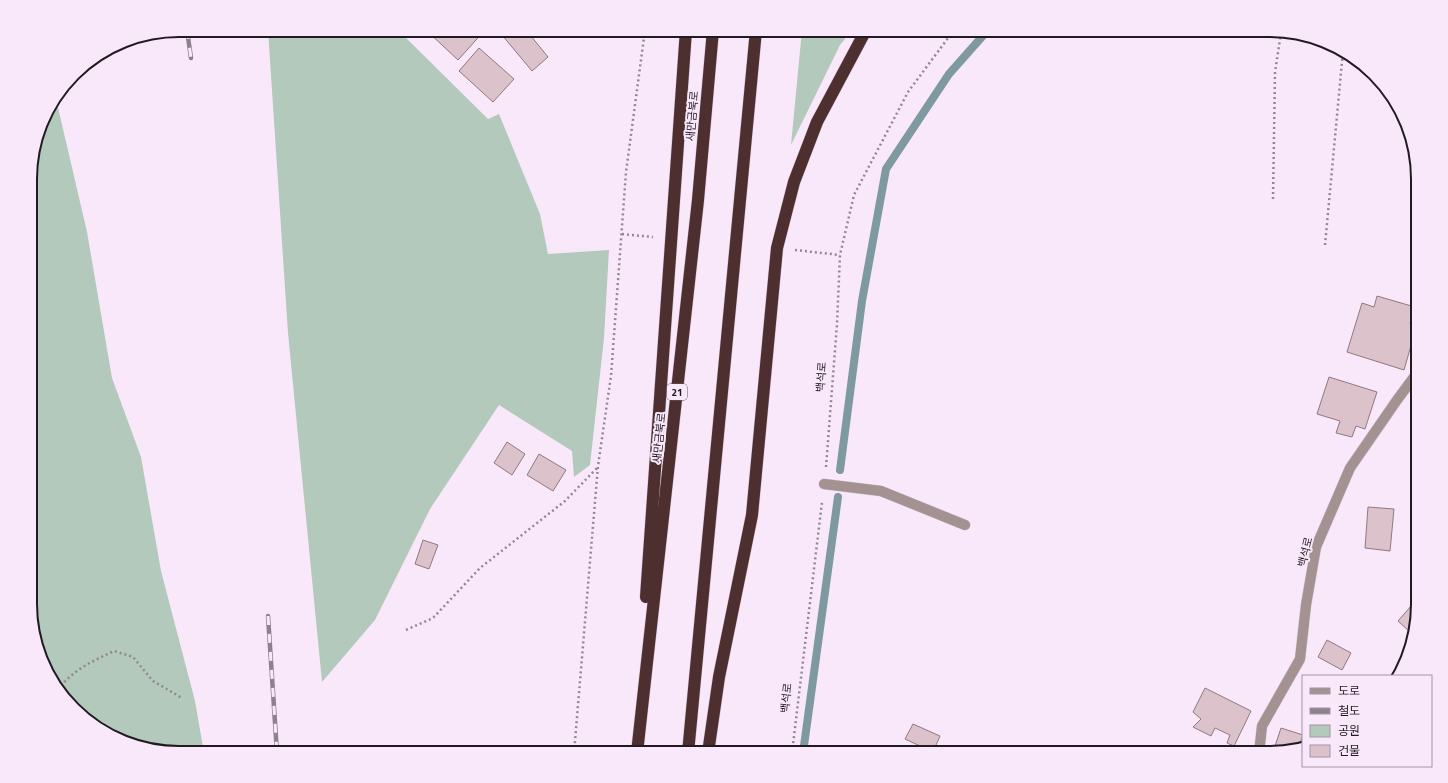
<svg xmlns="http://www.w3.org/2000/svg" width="1448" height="783" font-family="'Titillium Web','Noto Sans KR',sans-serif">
<rect width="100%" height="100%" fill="#f9e8fa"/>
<g fill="#b3c9bb">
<path d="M268,30H398L488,119L499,114L540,214L548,254L609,250L604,338L590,465L574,477L572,451L499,405L430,509L375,620L322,682L288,333Z"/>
<path d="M802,30H852L840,45L791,145Z"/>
<path d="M56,99L87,232L112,378L141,457L161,571L195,701L204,753H179L113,738L61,695L41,661L31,624L30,169L45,113Z"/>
</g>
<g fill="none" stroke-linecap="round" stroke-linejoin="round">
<g stroke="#7f99a0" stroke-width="8">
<path d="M840,470L862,301L886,169L949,74L988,30"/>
<path d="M803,753L838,497"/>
</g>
</g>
<g fill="#dcc2cb" stroke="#907880">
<path d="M426,30H485L458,60Z"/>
<path d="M508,30H526L548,57L532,71L502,35Z"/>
<path d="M479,48L514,79L493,102L459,71Z"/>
<path d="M1377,296L1415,307L1410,324L1416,328L1404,370L1347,352L1362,303L1374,307Z"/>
<path d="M1329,377L1377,392L1365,429L1356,426L1352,437L1336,433L1340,421L1317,414Z"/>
<path d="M507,442L525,454L512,475L494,463Z"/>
<path d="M539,454L566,470L553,491L527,475Z"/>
<path d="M1368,507L1394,509L1390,551L1365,548Z"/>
<path d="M423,540L438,545L429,569L415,564Z"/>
<path d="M1418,598V604L1411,633L1398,621Z"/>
<path d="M1327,640L1351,653L1342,670L1318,657Z"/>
<path d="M1205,688L1251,711L1234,746L1227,743L1230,735L1215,728L1211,736L1193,727L1201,719L1193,712Z"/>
<path d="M913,724L940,736L933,752L905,739Z"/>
<path d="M1281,728L1303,735L1298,749L1283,752L1274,749Z"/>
</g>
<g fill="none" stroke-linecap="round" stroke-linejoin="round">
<g stroke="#d2c3d3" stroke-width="11">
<path id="lane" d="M824,484L881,491L965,525"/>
</g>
<g stroke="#d2c3d3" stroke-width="11">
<path id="street" d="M1259,753L1262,726L1300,659L1306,605L1316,547L1350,468L1397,400L1417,373"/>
</g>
<g stroke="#d2c3d3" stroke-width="13">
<g id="highway">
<path d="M646,597L686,30"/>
<path d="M637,753L698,200L713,30"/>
<path d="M688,753L756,30"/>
<path d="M708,753L719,677L752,515L777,248L794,182L817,122L866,30"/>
</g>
</g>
<g stroke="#938793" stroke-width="2.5" stroke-dasharray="2 3" stroke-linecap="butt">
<path d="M1273,199L1275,72L1281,33"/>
<path d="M622,234L653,237"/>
<path d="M1325,245L1343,51"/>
<path d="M795,250L840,255"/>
<path d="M826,467L837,324L840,255L854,195L908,92L954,30"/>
<path d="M406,630L433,618L480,568L565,501L598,467"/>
<path d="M58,690C72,670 93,661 114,651L133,657L153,681L182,698"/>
<path d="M574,753L598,466L611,376L626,172L645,30"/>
<path d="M792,753L822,502"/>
</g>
<use href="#lane" stroke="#a39291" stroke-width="10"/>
<use href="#street" stroke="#a39291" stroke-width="10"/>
<use href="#highway" stroke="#4c2f2e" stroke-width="12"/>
<g stroke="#8c818d" stroke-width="4.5">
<g id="rail">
<path d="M187,30L191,58"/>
<path d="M268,616L277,753"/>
</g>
</g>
<use href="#rail" stroke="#f9e8fa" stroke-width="3" stroke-dasharray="9" stroke-linecap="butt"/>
</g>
<g text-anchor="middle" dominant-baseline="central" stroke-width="4" stroke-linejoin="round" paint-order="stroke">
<rect fill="#f9e8fa" stroke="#625862" stroke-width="1" x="667" y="384" width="20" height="16" rx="3"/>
<g font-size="10" font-weight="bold" fill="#211b21">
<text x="677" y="392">21</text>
</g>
<g font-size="11" fill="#211b21" stroke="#f9e8fa">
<text transform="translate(692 116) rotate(-85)">새만금북로</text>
<text transform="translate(821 377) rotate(-86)">백석로</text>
<text transform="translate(659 438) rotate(-84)">새만금북로</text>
<text transform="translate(1305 552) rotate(-76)">백석로</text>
<text transform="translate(786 698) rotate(-84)">백석로</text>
</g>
</g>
<path d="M0 0H1448V783H0ZM179 37H1269A142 142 0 0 1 1411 179V604A142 142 0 0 1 1269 746H179A142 142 0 0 1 37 604V179A142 142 0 0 1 179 37Z" fill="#f9e8fa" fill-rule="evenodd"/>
<path fill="none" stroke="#211b21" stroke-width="2" d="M179 37H1269A142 142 0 0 1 1411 179V604A142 142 0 0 1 1269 746H179A142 142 0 0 1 37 604V179A142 142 0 0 1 179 37Z"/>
<rect x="1302" y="675" width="130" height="92" fill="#f9e8fa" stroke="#a396a3"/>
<rect x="1310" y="688" width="20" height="6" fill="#a39291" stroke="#a396a3"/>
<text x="1338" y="695" font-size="12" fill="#211b21">도로</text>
<rect x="1310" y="708" width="20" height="6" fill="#8c818d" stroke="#a396a3"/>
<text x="1338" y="715" font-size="12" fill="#211b21">철도</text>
<rect x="1310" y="725" width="20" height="12" fill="#b3c9bb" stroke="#a396a3"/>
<text x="1338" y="735" font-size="12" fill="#211b21">공원</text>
<rect x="1310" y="745" width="20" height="12" fill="#dcc2cb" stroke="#a396a3"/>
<text x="1338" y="755" font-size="12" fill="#211b21">건물</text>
</svg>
